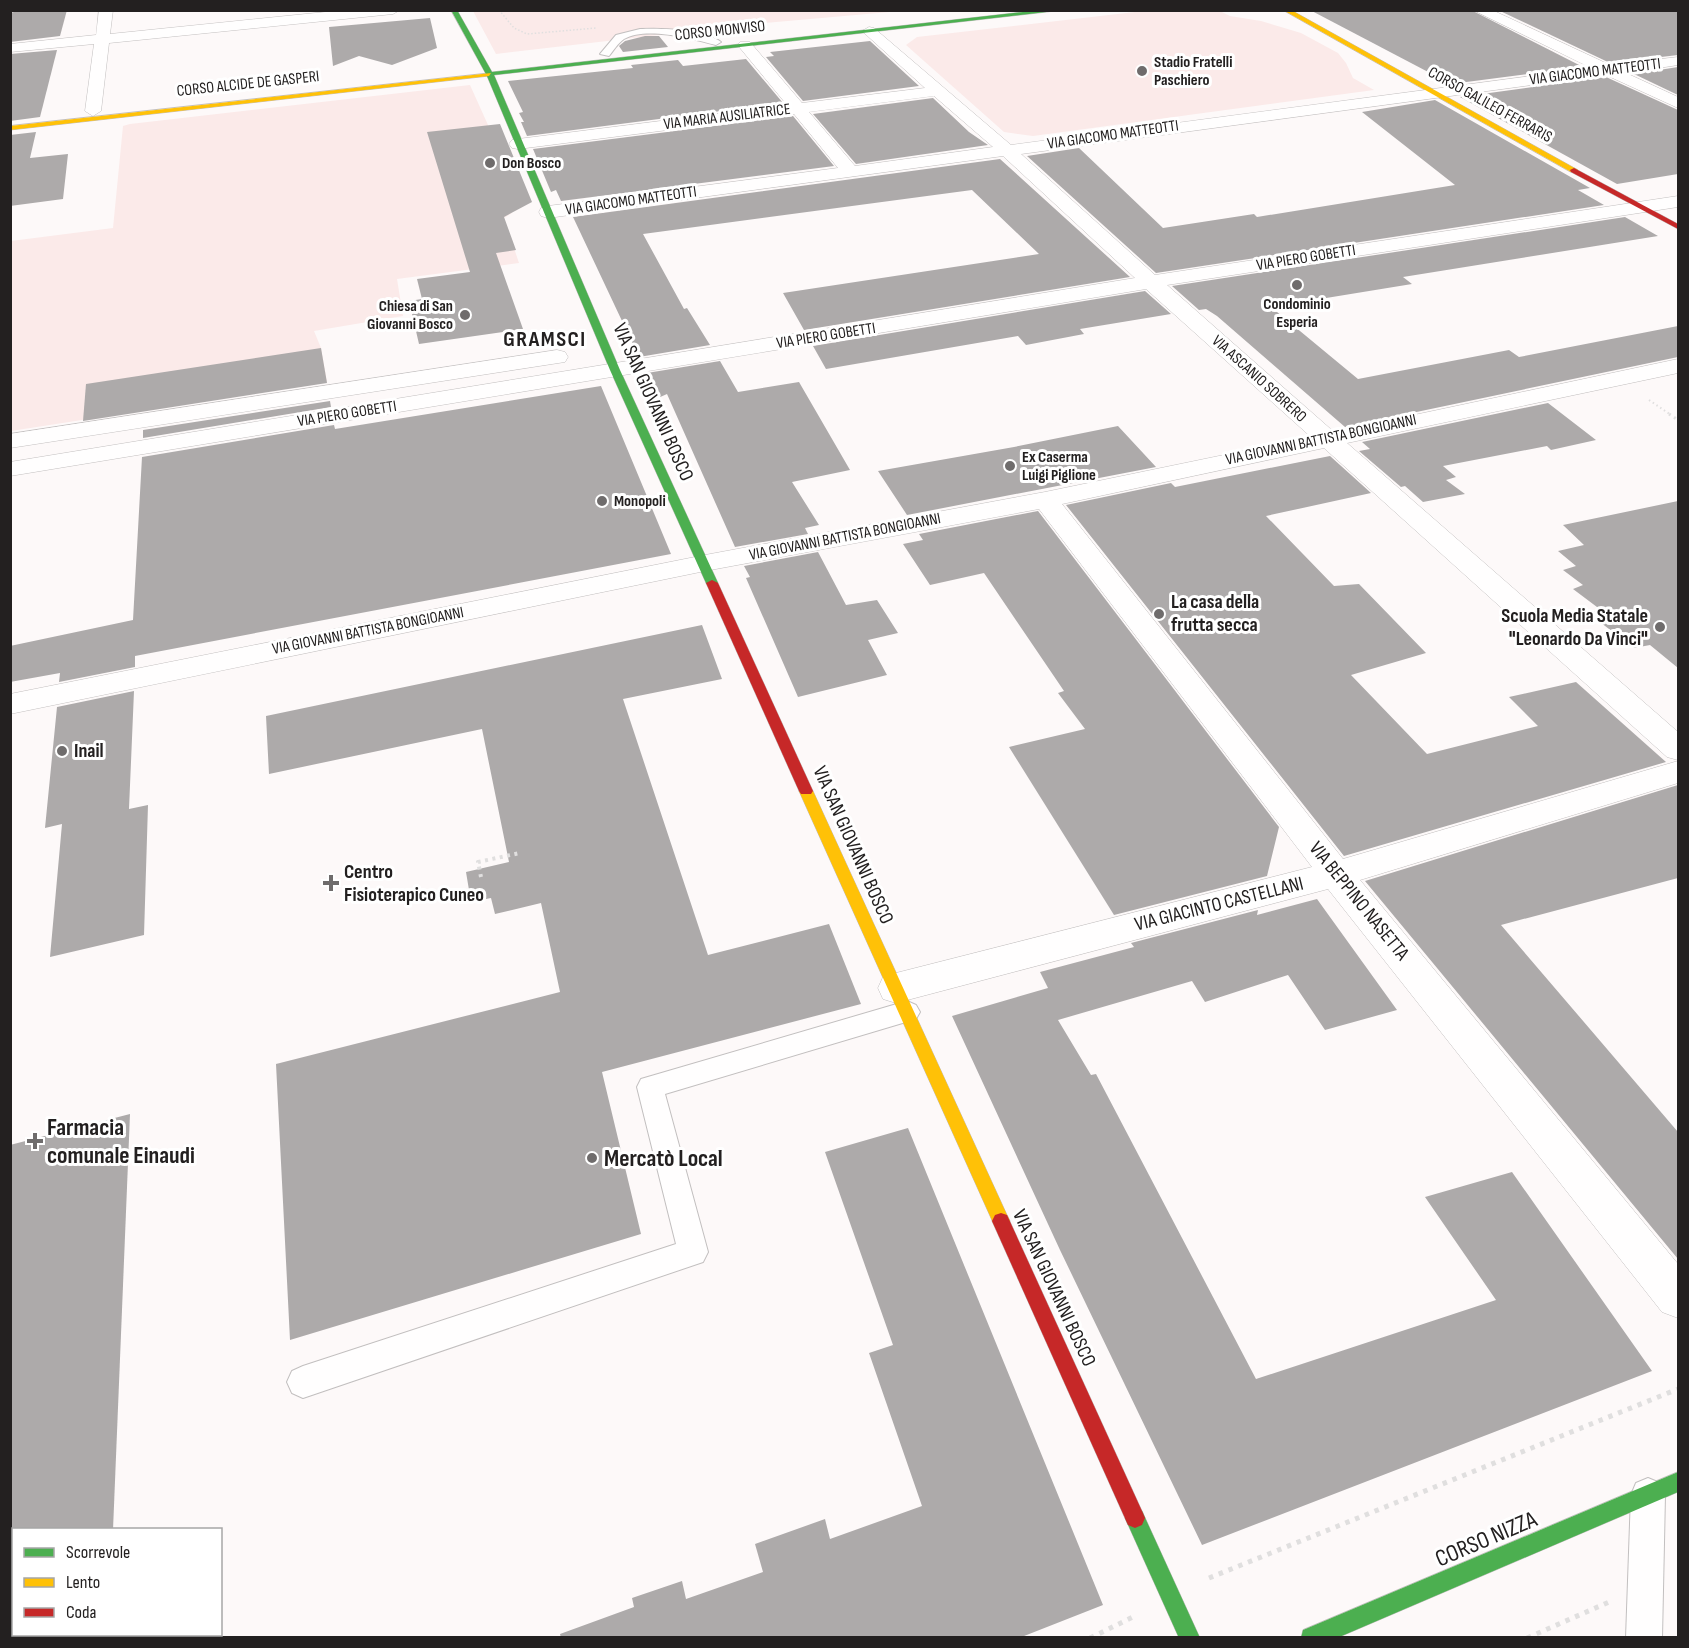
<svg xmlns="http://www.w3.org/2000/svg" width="1689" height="1648" font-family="'Sofia Sans Condensed',sans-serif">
<rect width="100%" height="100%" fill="#fdf9f9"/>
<g fill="#fbeae9">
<path d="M1152,10L1220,11L1230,16L1261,21L1301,33L1338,53L1346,63L1353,78L1374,90L1033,136L1004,132L906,45L917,37Z"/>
<path d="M473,11H901L754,24L496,54Z"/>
<path d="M470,85L488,125L496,210L512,213L504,218L519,263L397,279L403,316L314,331L321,348L327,382L11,431V241L113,228L123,126L130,124Z"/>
</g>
<g fill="#adaaaa">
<path d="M22,10H67L60,36L10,42V13Z"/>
<path d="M1310,10H1471L1583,67L1451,84Z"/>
<path d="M1498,10H1678V55L1610,63Z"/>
<path d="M430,18L437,48L392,65L359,56L333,66L329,27Z"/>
<path d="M645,36H659L668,47L623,52L619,46L625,41Z"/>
<path d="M870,41L919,86L803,101L766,57L774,56L770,52Z"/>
<path d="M57,50L40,117L10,121V54Z"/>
<path d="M746,59L783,103L527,136L521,122H524L519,113L523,112L508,81L633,68L631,65L678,60L683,66Z"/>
<path d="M1678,67V95L1634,74Z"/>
<path d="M1606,77L1678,110V174L1617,184L1460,97Z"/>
<path d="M933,98L969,132L988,145L856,164L813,114Z"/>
<path d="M1435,100L1590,188L1578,190L1604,205L1156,273L1027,156L1079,148L1163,228L1254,214L1257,217L1455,185L1362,112Z"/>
<path d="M793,116L834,166L561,201L556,190L551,192L533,149Z"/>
<path d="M500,124L532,202L504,217L516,250L496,253L523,329L419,344L409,301L422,299L417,279L470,272L427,132Z"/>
<path d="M36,132L30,158L68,154L63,199L10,206V135Z"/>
<path d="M1000,159L1130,277L804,330L783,293L1039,254L972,190L643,234L684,309L687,308L710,345L639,357L573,217Z"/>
<path d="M1625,217L1658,236L1403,277L1412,284L1271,307L1358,379L1509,350L1519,357L1678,326V357L1345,427L1217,316L1206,309L1199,310L1172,286Z"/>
<path d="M1145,291L1171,314L1080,329L1084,334L1026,345L1018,336L826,369L813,346Z"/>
<path d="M321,348L327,383L83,421L86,384Z"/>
<path d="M720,361L738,392L799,382L850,470L792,482L819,525L805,528L808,534L735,547L667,394L658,398L647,373Z"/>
<path d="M601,386L671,554L135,656V667L59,682L60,673L10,682V646L133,620L142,457L334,425L335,429Z"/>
<path d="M330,401L331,407L143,438V430Z"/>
<path d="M1548,403L1596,440L1551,450L1547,446L1443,466L1456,477L1446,480L1465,494L1423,502L1405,486L1401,487L1359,451L1370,449L1362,442Z"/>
<path d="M1118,426L1156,467L907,515L878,471L1014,447Z"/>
<path d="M1330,456L1371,493L1266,516L1334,586L1359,584L1426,653L1351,675L1427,754L1538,726L1509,697L1576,682L1666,762L1344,856L1066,505L1171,483L1175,487Z"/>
<path d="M1678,501V668L1650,645L1634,648L1588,613L1601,610L1573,589L1583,585L1563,570L1576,566L1558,551L1584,545L1563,525Z"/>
<path d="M1038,511L1279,827L1267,876L1114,915L1009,747L1085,729L1058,693L1064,691L984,573L930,585L903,544L923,540L919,534Z"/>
<path d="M818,552L846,605L877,600L898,633L868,640L887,675L798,697L746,578L750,577L744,566Z"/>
<path d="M702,625L722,679L623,699L708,955L829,924L861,1004L602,1072L641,1234L290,1340L276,1064L560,992L541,903L495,914L491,898L471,902L466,872L509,862L482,729L269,774L266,716Z"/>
<path d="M134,691L129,809L148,805L144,935L50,957L62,824L45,828L57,707Z"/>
<path d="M1678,785V878L1501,925L1678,1132V1259L1365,881Z"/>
<path d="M1317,899L1397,1010L1325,1030L1288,975L1205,1002L1192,981L1058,1020L1091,1075L1096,1074L1256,1379L1496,1300L1425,1197L1512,1172L1652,1371L1202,1545L1060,1250L952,1016L1048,988L1040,972L1134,947L1131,943L1258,910L1257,915Z"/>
<path d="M130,1114L113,1530H10V1145Z"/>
<path d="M908,1128L1103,1605L1019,1638H561L560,1634L634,1607L632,1598L682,1581L686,1599L763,1572L755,1544L825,1519L830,1539L922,1506L869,1353L893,1345L825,1152Z"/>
</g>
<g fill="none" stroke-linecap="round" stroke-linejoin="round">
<g stroke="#c2bfbf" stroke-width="2">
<g id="lane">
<path d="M640,29C661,28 704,29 721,42L716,45C693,39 646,26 624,39C618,43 613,51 609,56L600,54L616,35Z"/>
<path d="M907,1001L916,1005L920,1012L916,1019L665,1094L708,1252L703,1262L303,1398L292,1393L287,1382L292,1371L303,1366L676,1244L637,1087L641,1079Z"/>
<path d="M1648,1478L1660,1483L1665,1495L1662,1638H1626L1631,1495L1636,1483Z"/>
</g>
</g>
<g stroke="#c2bfbf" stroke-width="1">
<g id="street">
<path d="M99,10H113L110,34L345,10H400L393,14L109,43L101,111L93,116L85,111L94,44L10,52V44L96,35Z"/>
<path d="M1473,10H1492L1610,65L1678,57V65L1626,73L1678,97V108L1606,75L1021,154L1155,275L1678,196V207L1167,285L1334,432L1678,359V373L1347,443L1678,732V760L1667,757L1324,448L1062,504L1343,859L1678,761V783L1360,880L1678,1264V1318L1662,1312L1328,889L896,1003L883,999L878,988L883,977L896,973L1312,867L1039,509L705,571L10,714V694L705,555L1045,492L1311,437L1146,289L10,476V462L1135,278L1003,156L548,218L541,216L539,212L541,208L548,206L838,168L794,114L518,149L512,148L509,144L512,140L518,139L787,105L740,48L738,45L740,42H750L802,103L925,88L862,31L869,27L874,28L1011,145L1591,68ZM934,96L993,147L855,166L809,112Z"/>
<path d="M557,350L565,352L568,357L565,362L10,448V434Z"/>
</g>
</g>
<g stroke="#c2bfbf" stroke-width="1">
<g id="fast">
<path d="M451,10H457L492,72L1041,10H1064L494,75L620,370L718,583L716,585H708L706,583L610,370L487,76Z"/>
<path d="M1678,1472V1492L1337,1638H1301L1303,1630Z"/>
<path d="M1135,1508L1142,1511L1200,1638H1179L1125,1518L1128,1511Z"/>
</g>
</g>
<g stroke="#c2bfbf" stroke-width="1">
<g id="slow">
<path d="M1283,10H1291L1578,170L1571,172Z"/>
<path d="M491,73L489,76L10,130V126Z"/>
<path d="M806,786L813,791L1007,1215L1010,1221L1007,1227L1001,1229L995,1227L799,791Z"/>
</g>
</g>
<g stroke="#c2bfbf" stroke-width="1">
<g id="jam">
<path d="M1574,168L1678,224V229L1571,172L1570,170Z"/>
<path d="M712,580L718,583L813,791L811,794H801L799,791L706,583Z"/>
<path d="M1001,1213L1007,1215L1142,1511L1145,1518L1142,1525L1135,1528L1128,1525L992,1221L995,1215Z"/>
</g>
</g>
<path stroke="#e0dfdf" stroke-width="1.5" stroke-dasharray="1.5 2" stroke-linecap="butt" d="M499,10L514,28L527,34L596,28"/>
<path stroke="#e0dfdf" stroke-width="2" stroke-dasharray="1.5 3" stroke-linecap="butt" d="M1649,400L1671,415"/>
<path stroke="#e0dfdf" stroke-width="3" stroke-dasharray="2 4" stroke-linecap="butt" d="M1669,414L1678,420"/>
<path stroke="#e0dfdf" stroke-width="4" stroke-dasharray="3 4.5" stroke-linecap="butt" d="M481,877L478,862L520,853"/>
<g stroke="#e0dfdf" stroke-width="5" stroke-dasharray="4.5 6" stroke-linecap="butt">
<path d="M1209,1578L1678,1389"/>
<path d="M1090,1638L1133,1617"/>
<path d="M1527,1638L1609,1602"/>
</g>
<use href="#lane" fill="#fffefe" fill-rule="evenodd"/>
<use href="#street" fill="#fffefe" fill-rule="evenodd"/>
<use href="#fast" fill="#4caf50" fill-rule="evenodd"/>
<use href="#slow" fill="#ffc107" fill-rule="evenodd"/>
<use href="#jam" fill="#c62828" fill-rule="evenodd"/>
</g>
<g fill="#6f6c6c" stroke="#fff" stroke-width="2">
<circle cx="1142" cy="71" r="6"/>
<circle cx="490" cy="163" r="6"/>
<circle cx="1297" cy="285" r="6"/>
<circle cx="465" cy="315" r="6"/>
<circle cx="1010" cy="466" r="6"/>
<circle cx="602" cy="501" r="6"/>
<circle cx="1159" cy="614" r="6"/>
<circle cx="1660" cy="627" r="6"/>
<circle cx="62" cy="751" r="6"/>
<path d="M328 874h6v6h6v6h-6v6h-6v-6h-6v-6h6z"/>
<path d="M32 1132h6v6h6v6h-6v6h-6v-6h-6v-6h6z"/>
<circle cx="592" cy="1158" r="6"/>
</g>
<g text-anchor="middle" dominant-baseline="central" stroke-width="6" stroke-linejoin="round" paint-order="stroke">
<g font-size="16" fill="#232020" stroke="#fff">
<text transform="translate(720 31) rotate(-6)">CORSO MONVISO</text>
<text transform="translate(1595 72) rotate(-7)">VIA GIACOMO MATTEOTTI</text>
<text transform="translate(248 84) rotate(-6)">CORSO ALCIDE DE GASPERI</text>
<text transform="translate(1490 105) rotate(29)">CORSO GALILEO FERRARIS</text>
<text transform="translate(727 117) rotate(-7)">VIA MARIA AUSILIATRICE</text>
<text transform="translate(1113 135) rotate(-8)">VIA GIACOMO MATTEOTTI</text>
<text transform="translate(631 201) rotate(-8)">VIA GIACOMO MATTEOTTI</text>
<text transform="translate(1306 258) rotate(-9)">VIA PIERO GOBETTI</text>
<text transform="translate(826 336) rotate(-9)">VIA PIERO GOBETTI</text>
<text transform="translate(1259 379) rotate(42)">VIA ASCANIO SOBRERO</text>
<text transform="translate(347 414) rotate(-9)">VIA PIERO GOBETTI</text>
<text transform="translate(1321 440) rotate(-12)">VIA GIOVANNI BATTISTA BONGIOANNI</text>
<text transform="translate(845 537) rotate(-11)">VIA GIOVANNI BATTISTA BONGIOANNI</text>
<text transform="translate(368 631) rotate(-11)">VIA GIOVANNI BATTISTA BONGIOANNI</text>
</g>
<g font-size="16" font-weight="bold" fill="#232020" stroke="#fff" text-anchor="start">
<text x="1154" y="62">Stadio Fratelli<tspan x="1154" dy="18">Paschiero</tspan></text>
<text x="502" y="163">Don Bosco</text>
<text x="1297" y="304" text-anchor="middle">Condominio<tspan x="1297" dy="18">Esperia</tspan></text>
<text x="453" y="306" text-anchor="end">Chiesa di San<tspan x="453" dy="18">Giovanni Bosco</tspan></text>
<text x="1022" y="457">Ex Caserma<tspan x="1022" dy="18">Luigi Piglione</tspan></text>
<text x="614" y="501">Monopoli</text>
</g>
<g font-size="20" fill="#232020" stroke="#fff">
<text transform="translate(653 402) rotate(66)">VIA SAN GIOVANNI BOSCO</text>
<text transform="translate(853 845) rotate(66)">VIA SAN GIOVANNI BOSCO</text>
<text transform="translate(1359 901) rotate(51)">VIA BEPPINO NASETTA</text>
<text transform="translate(1219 904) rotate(-14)">VIA GIACINTO CASTELLANI</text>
<text transform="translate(1054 1288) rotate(65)">VIA SAN GIOVANNI BOSCO</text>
</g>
<g font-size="20" font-weight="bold" fill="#232020" stroke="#fff" text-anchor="start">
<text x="1171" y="602">La casa della<tspan x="1171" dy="23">frutta secca</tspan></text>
<text x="1648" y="616" text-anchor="end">Scuola Media Statale<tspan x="1648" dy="23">"Leonardo Da Vinci"</tspan></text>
<text x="74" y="751">Inail</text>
<text x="344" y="872">Centro<tspan x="344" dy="23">Fisioterapico Cuneo</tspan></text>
</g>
<g font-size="22" font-weight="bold" letter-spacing="1.5" fill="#232020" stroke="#fff">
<text x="545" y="339">GRAMSCI</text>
</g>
<g font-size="24" font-weight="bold" fill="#232020" stroke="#fff" text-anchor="start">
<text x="47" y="1127">Farmacia<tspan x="47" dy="28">comunale Einaudi</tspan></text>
<text x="604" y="1158">Mercatò Local</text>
</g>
<g font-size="24" fill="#232020" stroke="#fff">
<text transform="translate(1486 1539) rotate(-23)">CORSO NIZZA</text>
</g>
</g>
<rect width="1689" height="1648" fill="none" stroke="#232020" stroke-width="24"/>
<rect x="12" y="1528" width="210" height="108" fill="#ffffff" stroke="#a7a6a6" stroke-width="1.5"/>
<rect x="24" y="1548" width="30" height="9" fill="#4caf50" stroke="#a7a6a6" stroke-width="1.5"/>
<text x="66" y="1558" font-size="18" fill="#232020">Scorrevole</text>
<rect x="24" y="1578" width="30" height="9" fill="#ffc107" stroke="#a7a6a6" stroke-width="1.5"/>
<text x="66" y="1588" font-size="18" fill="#232020">Lento</text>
<rect x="24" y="1608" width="30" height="9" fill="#c62828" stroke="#a7a6a6" stroke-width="1.5"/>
<text x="66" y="1618" font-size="18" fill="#232020">Coda</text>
</svg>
